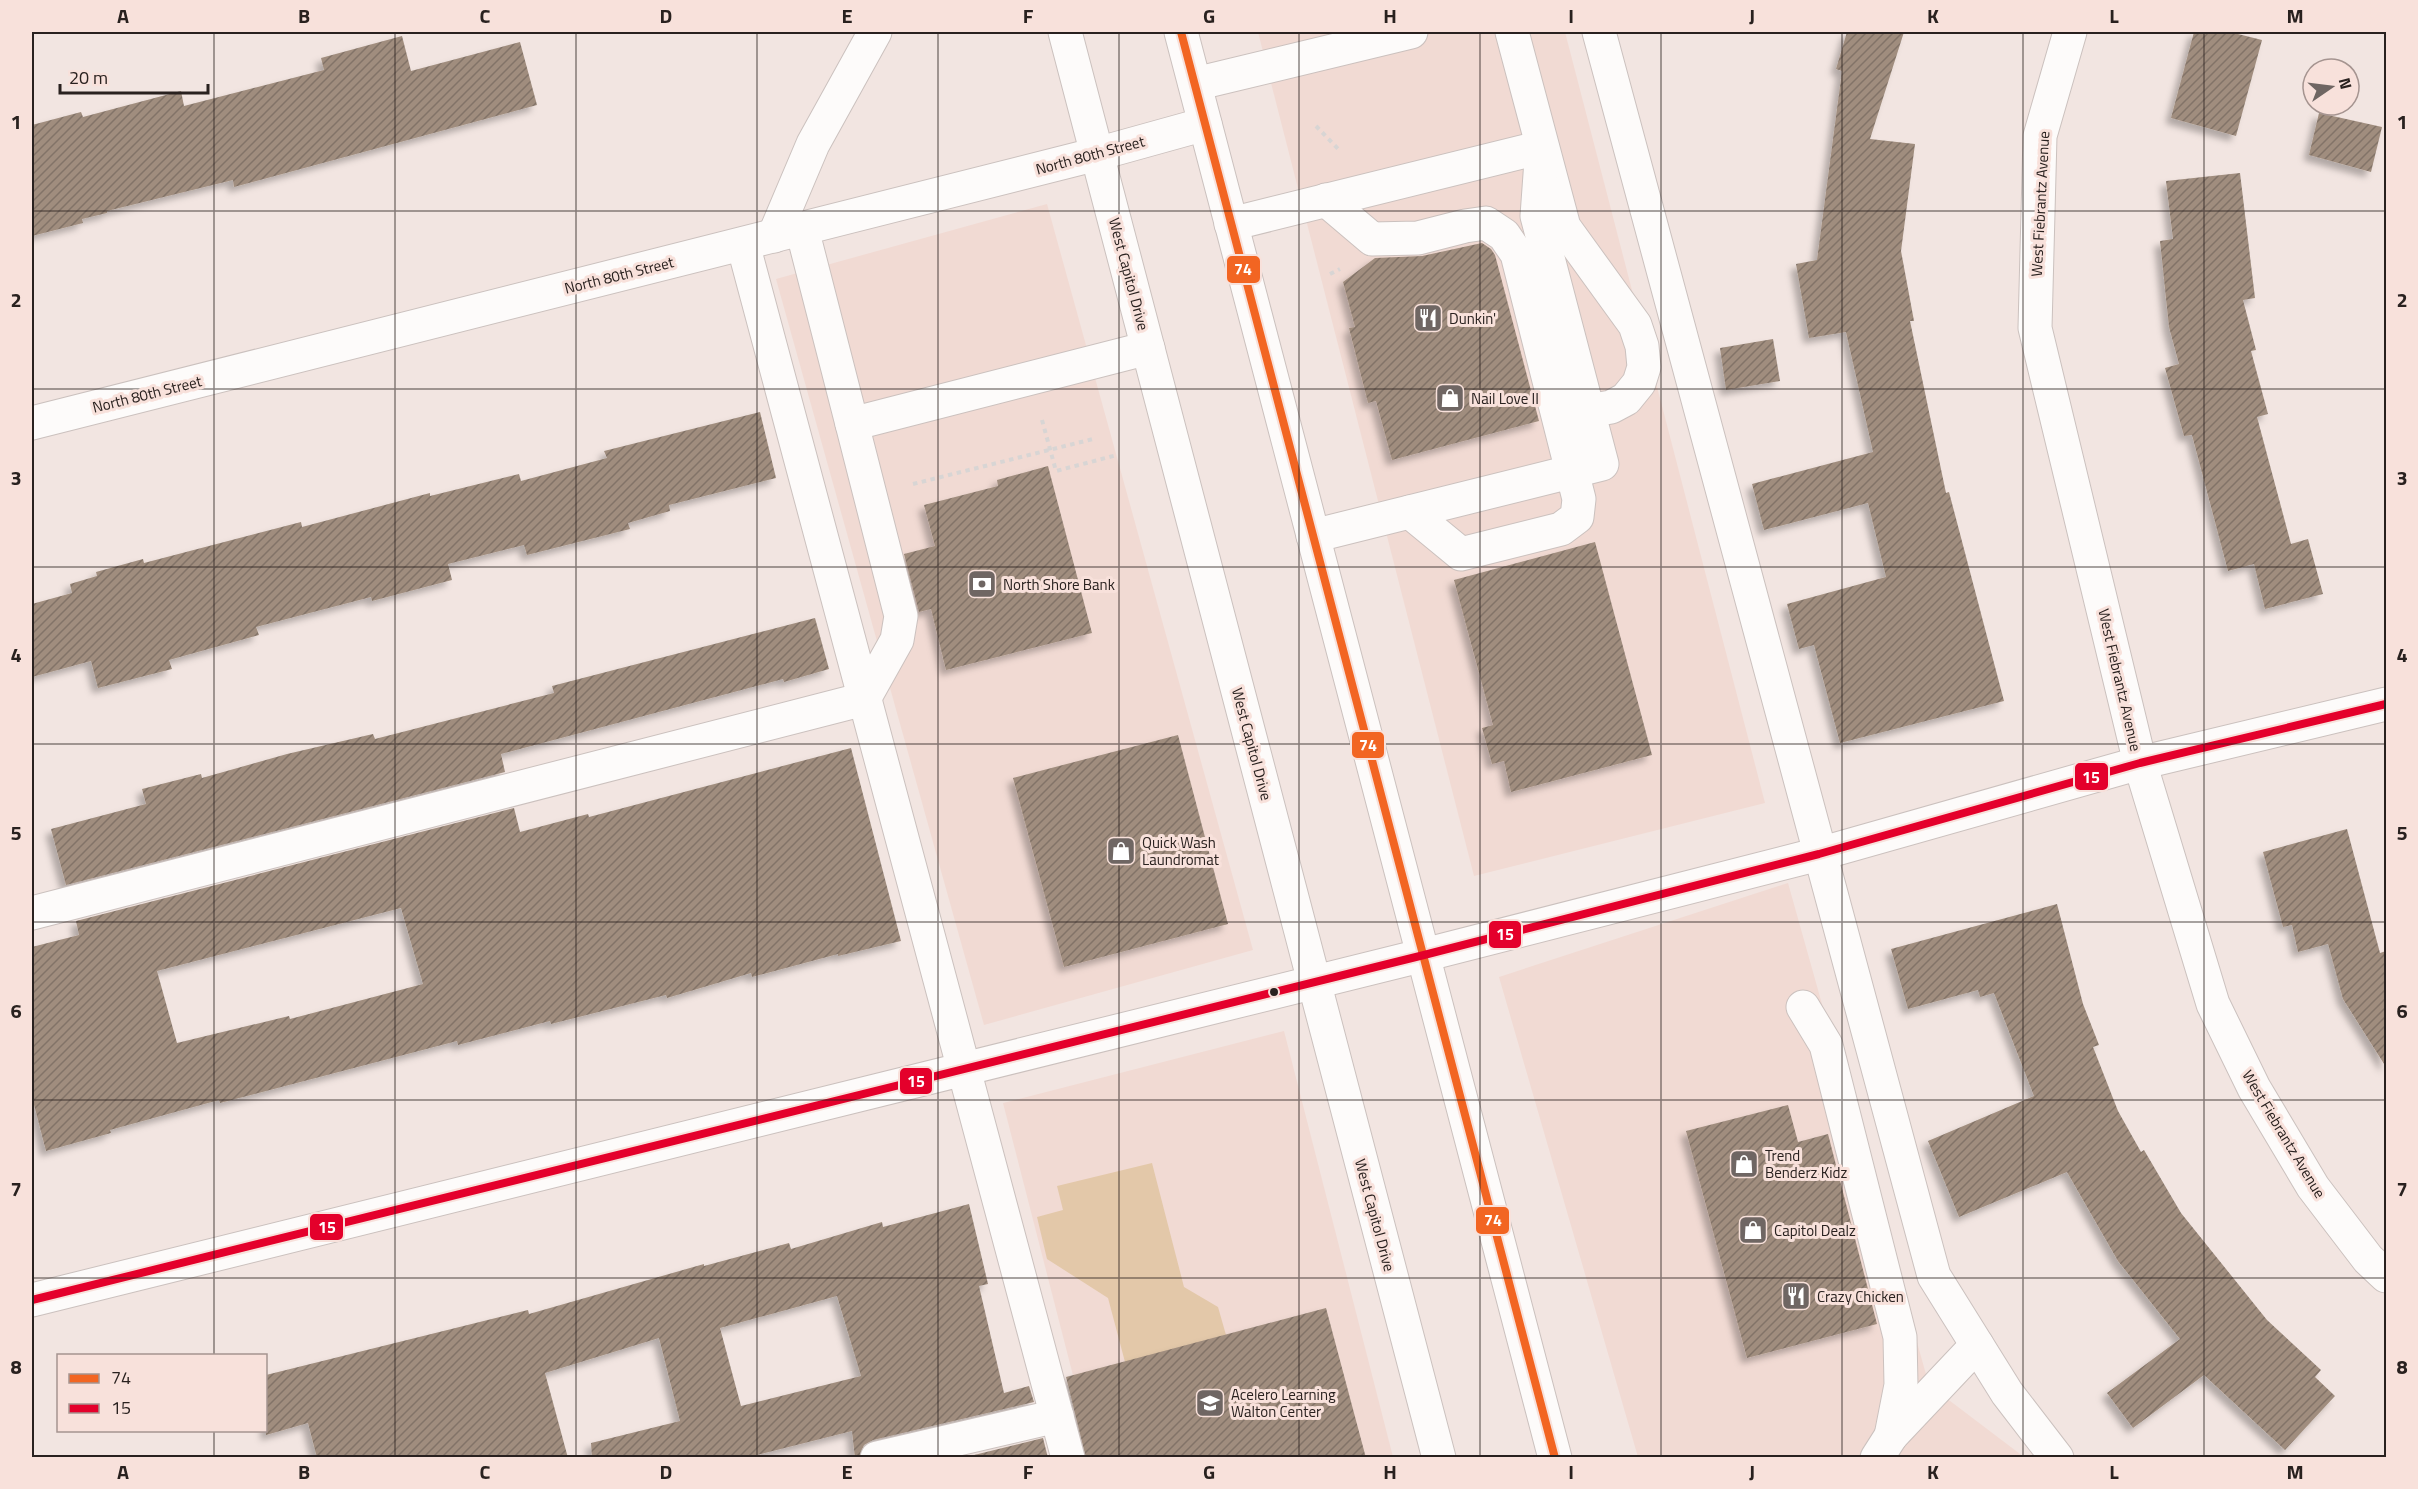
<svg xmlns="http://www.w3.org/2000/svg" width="2418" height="1489" font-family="'Titillium Web',sans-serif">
<defs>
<pattern id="building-hatch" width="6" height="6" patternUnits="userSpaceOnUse" patternTransform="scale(1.5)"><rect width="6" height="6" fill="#a08d7e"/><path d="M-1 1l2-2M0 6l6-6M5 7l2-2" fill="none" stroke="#827367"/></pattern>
<filter id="shadow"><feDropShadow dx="-5.5" dy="5.5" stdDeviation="3" flood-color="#0004"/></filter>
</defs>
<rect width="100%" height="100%" fill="#f2e5e1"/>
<g fill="#f1dad3">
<path d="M1258,32H1565L1765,803L1474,876Z"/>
<path d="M1047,204L1253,950L984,1025L776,279Z"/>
<path d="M1788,883L1929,1385L2024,1457H1638L1499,977Z"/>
<path d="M1284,1031L1393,1457H1094L1003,1103Z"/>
</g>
<path fill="#e3c8a9" d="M1152,1163L1184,1287L1218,1307L1226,1335L1125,1362L1108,1298L1047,1259L1037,1217L1063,1210L1057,1186Z"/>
<g fill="url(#building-hatch)" fill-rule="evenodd" filter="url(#shadow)">
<path d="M1847,32H1904L1870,139L1915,144L1901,251L1914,321H1910L1946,493L1949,492L2004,701L1840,743L1814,645L1799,649L1787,604L1886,577L1868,503L1764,530L1752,484L1873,452L1846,332L1809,338L1796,264L1817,260L1842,71L1836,69Z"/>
<path d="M2194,32H2230L2262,40L2236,136L2171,118Z"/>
<path d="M402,36L411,71L520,42L537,105L234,187L233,180L107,211V213L82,219L83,223L32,236V125L81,112L83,117L181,91L184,106L324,70L321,58Z"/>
<path d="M2319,113L2382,127L2371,172L2309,155Z"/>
<path d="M2240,173L2255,298L2243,300L2256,350L2251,351L2268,414L2257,417L2291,544L2308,539L2323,594L2265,609L2254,564L2228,571L2192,435L2184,436L2165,368L2179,364L2169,327L2160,241L2173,239L2166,181Z"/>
<path d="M1482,243L1491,249L1495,255L1539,421L1392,460L1376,401L1368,403L1349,328L1355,327L1343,282L1375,258L1422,256Z"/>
<path d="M1773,339L1780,381L1726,390L1720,348Z"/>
<path d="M760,412L776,478L669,505L670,511L628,523L630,529L527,555L524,545L448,564L452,580L372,601L371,597L256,627L259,635L169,660L172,669L98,688L91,661L32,677V604L72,593L70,584L97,576L96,572L143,559L144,563L301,522L302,527L430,493V496L519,474L521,481L607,458L604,451Z"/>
<path d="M1048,466L1092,633L946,670L931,609L919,612L904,554L935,546L924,505L998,486L997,480Z"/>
<path d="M1595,542L1652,755L1511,792L1504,761L1492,764L1482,728L1493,725L1454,580Z"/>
<path d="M815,618L829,669L784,682L783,679L501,754L505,772L66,885L51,829L146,804L142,789L201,774L202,778L287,754L373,734L375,739L554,693L552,686Z"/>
<path d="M1178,735L1228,924L1064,967L1013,778Z"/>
<path d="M851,748L901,941L838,956V954L752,977L751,973L667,998L666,995L551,1024L550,1021L458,1045L457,1041L220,1103L219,1100L110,1130L111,1133L46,1151L32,1097V947L79,935L76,921L514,808L520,832L588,814L589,817ZM401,908L423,984L290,1019L289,1016L177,1043L157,971Z"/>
<path d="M2347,829L2380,953L2386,951V1067L2343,999L2328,944L2298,952L2292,925L2283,927L2263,852Z"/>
<path d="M2057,904L2083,1004L2099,1045L2093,1047L2118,1111L2141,1152L2144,1150L2181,1213L2267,1320L2321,1370L2315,1377L2335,1396L2285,1450L2204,1375L2133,1428L2107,1393L2180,1339L2118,1261L2067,1172L1959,1217L1928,1141L2034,1096L1994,993L1980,997L1978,990L1908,1009L1891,949Z"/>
<path d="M1788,1105L1798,1142L1828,1134L1877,1324L1747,1358L1686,1131Z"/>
<path d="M969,1204L988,1284L979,1286L1004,1393L1029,1386L1034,1402L873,1440L864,1445L859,1458H855L852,1431L745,1458H592L591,1443L680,1421L659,1338L545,1373L568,1458H317L308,1423L266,1435V1375L528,1310L529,1314L704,1264V1266L789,1243L791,1249L882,1222L883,1227ZM837,1296L861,1376L741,1406L720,1328Z"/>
<path d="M1326,1308L1366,1458H1086L1066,1377Z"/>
<path d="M1043,1438L1048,1458H962Z"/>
</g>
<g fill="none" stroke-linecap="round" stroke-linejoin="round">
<g stroke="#cbc1be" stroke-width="35">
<g id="minor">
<path d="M1512,32L1564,227L1635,325L1642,346L1644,367L1639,383L1626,399L1611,407L1588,411L1567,403"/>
<path d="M1599,32L1934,1276L2007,1393L2057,1458"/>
<path d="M2070,32L2040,136L2035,328L2140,763L2213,1004L2254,1088L2313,1187L2368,1259L2386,1276"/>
<path d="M1195,84L1411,32"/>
<path d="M1326,200L1372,239L1418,238L1465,226L1486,223L1504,235L1517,254L1579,499L1577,517L1561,529L1461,554L1410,512"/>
<path d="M1231,224L1542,147"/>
<path d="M802,229L852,424L1148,348"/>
<path d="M774,236L813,144L875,32"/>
<path d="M743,244L1068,1458"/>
<path d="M32,423L1097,154L1205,124"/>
<path d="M1313,536L1602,464L1537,216L1542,147"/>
<path d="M32,913L864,699L897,640L901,616L852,424"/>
<path d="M1803,1007L1826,1045L1900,1337L1901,1385L1891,1436"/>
<path d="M32,1300L1424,955L1819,854L2140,763L2386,704"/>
<path d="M877,1458L1057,1416"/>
<path d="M1877,1458L1891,1436L1977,1345"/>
</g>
</g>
<g stroke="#cbc1be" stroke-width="35">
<g id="major">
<path d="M1065,32L1439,1458"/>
<path d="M1181,32L1555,1458"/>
</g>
</g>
<g stroke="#d8d5d4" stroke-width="4" stroke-dasharray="4.5 4.5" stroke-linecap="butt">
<path d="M1316,126L1340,151"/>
<path d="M1330,274L1340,269"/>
<path d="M1042,420L1056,471L1117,455"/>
<path d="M913,484L1093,439"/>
</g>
<use href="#minor" stroke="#fdfbfa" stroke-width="33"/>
<use href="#major" stroke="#fdfbfa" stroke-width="33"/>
<g stroke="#f8e1db" stroke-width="12">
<path id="bus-1" d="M1181,32L1555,1458"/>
</g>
<g stroke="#f8e1db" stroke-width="12">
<path id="bus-2" d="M32,1300L1424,955L1819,854L2140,763L2386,704"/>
</g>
<use href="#bus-1" stroke="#f26522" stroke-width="8"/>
<use href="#bus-2" stroke="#e4002b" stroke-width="8"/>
</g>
<path fill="none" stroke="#29211f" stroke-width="1.5" stroke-opacity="0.55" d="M214,32V1356M395,32V1458M576,32V1458M757,32V1458M938,32V1458M1119,32V1458M1299,32V1458M1480,32V1458M1661,32V1458M1842,32V1458M2023,32V1458M2204,32V1458M32,211H2386M32,389H2386M32,567H2386M32,744H2386M32,922H2386M32,1100H2386M32,1278H2386M214,1430V1458"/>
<defs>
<g id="restaurant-square" transform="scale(1.5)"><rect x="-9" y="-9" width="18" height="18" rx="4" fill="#6f6663" stroke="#f8e1db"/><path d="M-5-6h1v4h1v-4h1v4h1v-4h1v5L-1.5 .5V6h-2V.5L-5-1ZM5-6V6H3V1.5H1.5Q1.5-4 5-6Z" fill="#fff"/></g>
<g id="shop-square" transform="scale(1.5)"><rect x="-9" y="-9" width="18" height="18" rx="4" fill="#6f6663" stroke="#f8e1db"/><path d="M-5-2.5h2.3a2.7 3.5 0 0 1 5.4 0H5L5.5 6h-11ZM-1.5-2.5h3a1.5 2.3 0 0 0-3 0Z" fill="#fff"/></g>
<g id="bank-square" transform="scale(1.5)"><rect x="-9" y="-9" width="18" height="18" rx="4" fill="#6f6663" stroke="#f8e1db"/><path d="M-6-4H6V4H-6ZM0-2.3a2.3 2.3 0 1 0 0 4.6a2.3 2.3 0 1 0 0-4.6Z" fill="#fff"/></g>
<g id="school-square" transform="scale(1.5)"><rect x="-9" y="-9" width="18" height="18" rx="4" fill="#6f6663" stroke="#f8e1db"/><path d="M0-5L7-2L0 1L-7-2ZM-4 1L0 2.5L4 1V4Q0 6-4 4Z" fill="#fff"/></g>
</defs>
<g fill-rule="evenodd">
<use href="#restaurant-square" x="1428" y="318"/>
<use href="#shop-square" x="1450" y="398"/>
<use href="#bank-square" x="982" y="584"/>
<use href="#shop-square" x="1121" y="851"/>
<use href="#shop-square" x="1744" y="1164"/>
<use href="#shop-square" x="1753" y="1230"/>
<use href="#restaurant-square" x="1796" y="1296"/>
<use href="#school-square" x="1210" y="1403"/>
</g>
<circle fill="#29211f" stroke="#f8e1db" stroke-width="2" cx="1274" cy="992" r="5"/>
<g text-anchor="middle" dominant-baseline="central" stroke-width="6" stroke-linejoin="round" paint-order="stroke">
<g font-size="15" fill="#29211f" stroke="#f8e1db">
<text transform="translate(1090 155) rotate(-15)">North 80th Street</text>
<text transform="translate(2040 204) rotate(-87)">West Fiebrantz Avenue</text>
<text transform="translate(1129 274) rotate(75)">West Capitol Drive</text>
<text transform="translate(619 275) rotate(-14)">North 80th Street</text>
<text transform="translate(147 394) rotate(-14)">North 80th Street</text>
<text transform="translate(2120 680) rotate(77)">West Fiebrantz Avenue</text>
<text transform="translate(1252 744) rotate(75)">West Capitol Drive</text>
<text transform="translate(2284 1134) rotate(59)">West Fiebrantz Avenue</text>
<text transform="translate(1375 1215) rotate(75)">West Capitol Drive</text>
</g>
<g font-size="15" fill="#29211f" stroke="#f8e1db" text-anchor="start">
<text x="1449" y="318">Dunkin'</text>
<text x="1471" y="398">Nail Love II</text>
<text x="1003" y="584">North Shore Bank</text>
<text x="1142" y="842">Quick Wash<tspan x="1142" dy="17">Laundromat</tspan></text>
<text x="1765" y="1155">Trend<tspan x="1765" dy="17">Benderz Kidz</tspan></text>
<text x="1774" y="1230">Capitol Dealz</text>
<text x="1817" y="1296">Crazy Chicken</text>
<text x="1231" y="1394">Acelero Learning<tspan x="1231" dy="17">Walton Center</tspan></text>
</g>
</g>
<g stroke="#f8e1db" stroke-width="2">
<rect x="1226" y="255" width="35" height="29" rx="6" fill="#f26522"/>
<rect x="1351" y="731" width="34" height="28" rx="6" fill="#f26522"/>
<rect x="2074" y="762" width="35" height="29" rx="6" fill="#e4002b"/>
<rect x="1488" y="920" width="34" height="29" rx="6" fill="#e4002b"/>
<rect x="899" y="1067" width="34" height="28" rx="6" fill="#e4002b"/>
<rect x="1475" y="1206" width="35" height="29" rx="6" fill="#f26522"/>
<rect x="309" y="1213" width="35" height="28" rx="6" fill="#e4002b"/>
</g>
<g font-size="16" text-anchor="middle" font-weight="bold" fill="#fff">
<text x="1243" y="275">74</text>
<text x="1368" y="751">74</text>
<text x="2091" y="783">15</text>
<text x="1505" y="940">15</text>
<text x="916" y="1087">15</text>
<text x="1493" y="1226">74</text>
<text x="327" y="1233">15</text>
</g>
<rect width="2418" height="1489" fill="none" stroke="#f8e1db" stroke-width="66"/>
<rect x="57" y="1354" width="210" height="78" fill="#f8e1db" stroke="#a59490" stroke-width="1.5"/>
<rect x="69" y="1374" width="30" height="9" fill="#f26522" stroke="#a59490" stroke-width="1.5"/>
<text x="111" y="1384" font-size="18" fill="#29211f">74</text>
<rect x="69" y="1404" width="30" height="9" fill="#e4002b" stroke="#a59490" stroke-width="1.5"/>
<text x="111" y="1414" font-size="18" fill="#29211f">15</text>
<g transform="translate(2331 87) rotate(76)"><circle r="28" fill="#f8e1db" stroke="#a59490" stroke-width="1.5"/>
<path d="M0-4.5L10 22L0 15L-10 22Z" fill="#6f6663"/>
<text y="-9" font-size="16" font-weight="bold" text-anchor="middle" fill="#29211f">N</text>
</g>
<path d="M60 84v9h148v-9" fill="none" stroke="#29211f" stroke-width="3"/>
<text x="69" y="84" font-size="18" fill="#29211f" stroke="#f8e1db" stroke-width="4.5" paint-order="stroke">20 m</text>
<rect x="33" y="33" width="2352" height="1423" fill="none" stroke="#29211f" stroke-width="2"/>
<g font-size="20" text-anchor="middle" font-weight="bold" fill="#29211f">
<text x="123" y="23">A</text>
<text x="304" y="23">B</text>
<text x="485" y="23">C</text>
<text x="666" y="23">D</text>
<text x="847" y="23">E</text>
<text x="1028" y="23">F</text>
<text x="1209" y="23">G</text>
<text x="1390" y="23">H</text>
<text x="1571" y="23">I</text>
<text x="1752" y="23">J</text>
<text x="1933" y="23">K</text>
<text x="2114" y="23">L</text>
<text x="2295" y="23">M</text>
<text x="16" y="129">1</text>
<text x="2402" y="129">1</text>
<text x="16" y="307">2</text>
<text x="2402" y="307">2</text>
<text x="16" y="485">3</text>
<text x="2402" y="485">3</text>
<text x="16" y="662">4</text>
<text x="2402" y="662">4</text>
<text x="16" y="840">5</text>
<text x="2402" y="840">5</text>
<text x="16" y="1018">6</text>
<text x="2402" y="1018">6</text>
<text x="16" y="1196">7</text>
<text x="2402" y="1196">7</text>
<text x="16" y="1374">8</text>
<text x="2402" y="1374">8</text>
<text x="123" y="1479">A</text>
<text x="304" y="1479">B</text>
<text x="485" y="1479">C</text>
<text x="666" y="1479">D</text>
<text x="847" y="1479">E</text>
<text x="1028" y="1479">F</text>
<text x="1209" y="1479">G</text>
<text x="1390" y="1479">H</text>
<text x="1571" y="1479">I</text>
<text x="1752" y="1479">J</text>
<text x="1933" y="1479">K</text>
<text x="2114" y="1479">L</text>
<text x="2295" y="1479">M</text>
</g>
</svg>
